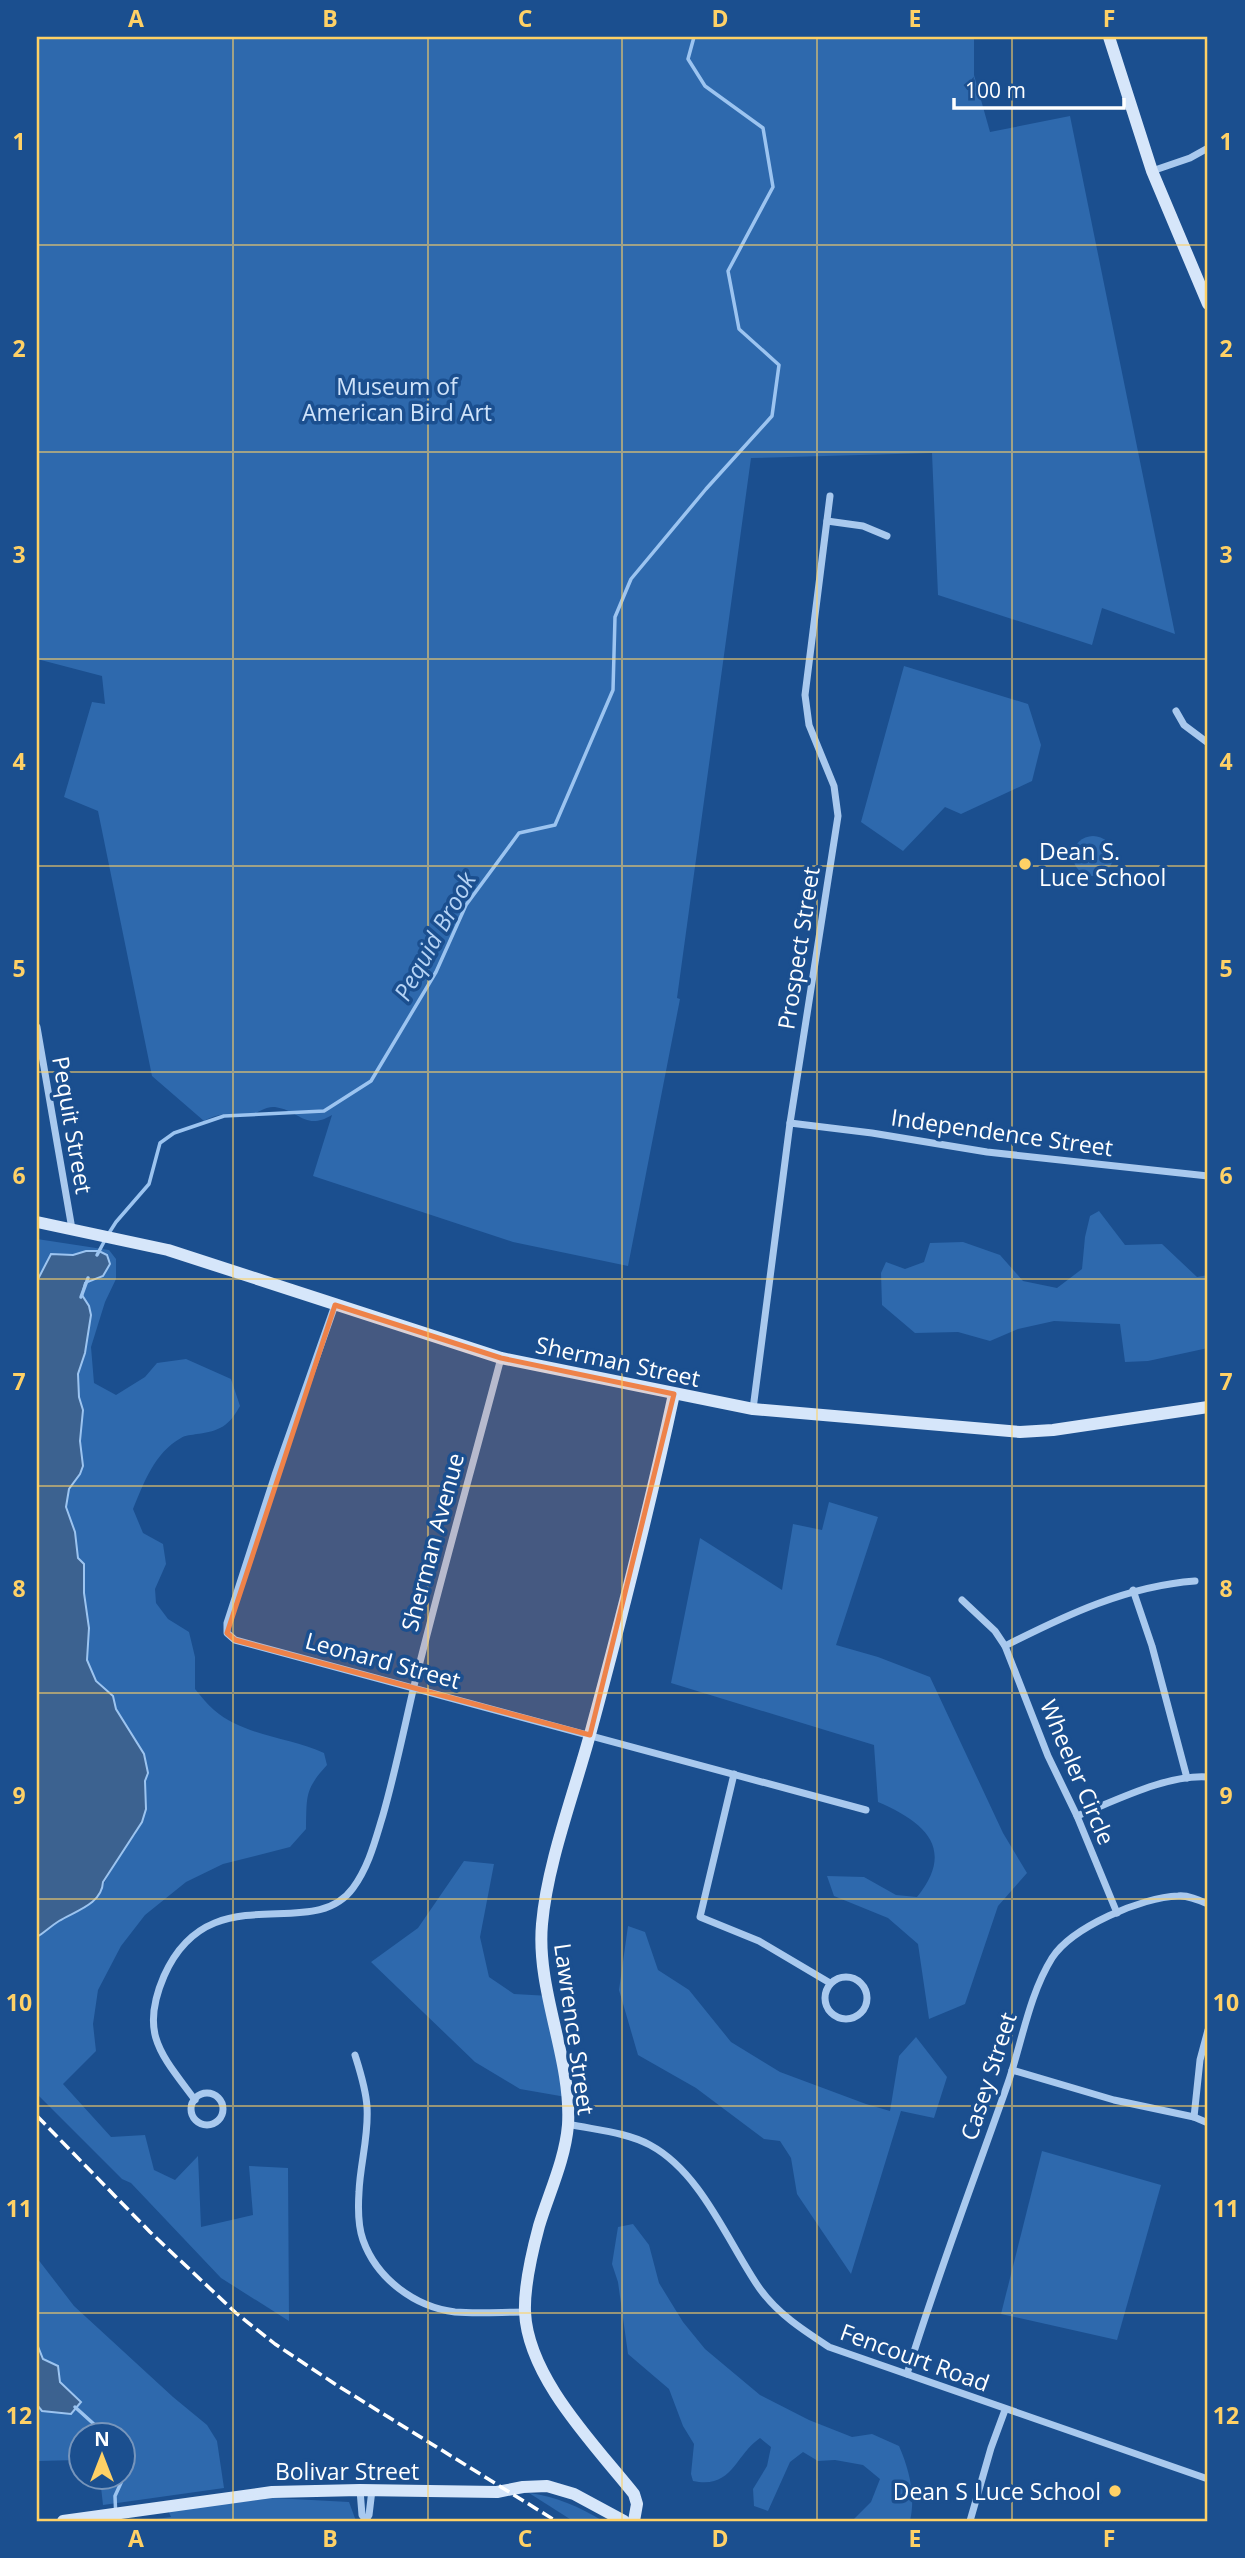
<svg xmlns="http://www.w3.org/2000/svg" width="1245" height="2558" font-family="'Open Sans',sans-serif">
<rect width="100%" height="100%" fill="#1b4f8f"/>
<g fill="#2e69ad">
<path d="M37,37H974V75L990,132L1070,116L1175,634L1102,608L1092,645L938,595L932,453L751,458L677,998L680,999L628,1266L513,1242L313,1176L332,1115C305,1131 301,1111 275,1107C264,1106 258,1114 248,1115C229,1116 223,1111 204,1121L152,1076L98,811L64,797L92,702L105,704L102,676L37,659Z"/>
<path d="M904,666L1028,704L1041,745L1032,781L961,814L945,807L903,851L861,822Z"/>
<circle cx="1093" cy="856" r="20"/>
<path d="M1099,1211L1125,1245L1162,1244L1197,1277L1208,1275V1348L1148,1361L1125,1362L1120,1324L1054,1321L1018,1329L990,1341L958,1332L915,1333L882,1305L881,1273L886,1262L905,1269L924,1262L930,1243L963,1242L1000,1255L1023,1281L1057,1288L1082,1269L1085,1237L1090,1216Z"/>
<path d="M37,1239L109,1250L116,1259V1279L105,1302L91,1347L94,1383L116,1395L145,1377L157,1363L186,1359L231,1379L240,1406C229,1426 220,1431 197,1434C192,1435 185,1435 181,1438C154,1453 144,1483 133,1509L143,1533L163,1544L166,1564L155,1589L156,1603L168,1619L189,1632L195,1657V1689C201,1696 207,1704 214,1710C244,1736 289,1737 324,1753L327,1765C304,1790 307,1797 306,1829L290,1847L223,1864L186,1882L145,1915L121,1946L98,1990L93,2024L96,2051L63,2084L111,2137L145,2135L154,2170L175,2180L198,2156L201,2227L253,2215L249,2166L288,2168L289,2321L221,2278L131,2183L122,2179L37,2094V1937L60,1920L94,1901L125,1846L135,1835L146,1809L145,1781L148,1773L144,1754L116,1709L113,1696L96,1681L87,1660L89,1628L84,1593V1565L78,1558L75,1532L66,1507L69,1489L80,1474L83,1466L80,1441L83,1410L79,1397L78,1374L85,1353L91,1315L89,1306L81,1295L85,1283L99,1279L86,1251L73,1255L51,1254L37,1281Z"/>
<path d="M829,1502L878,1517L836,1645L878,1657L930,1677L1003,1833L1027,1873L998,1906L965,2004L929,2019L918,1944L888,1918L834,1896L827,1876L864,1877L896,1895L917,1897C956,1849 925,1822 878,1802L874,1745L671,1683L700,1538L782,1590L793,1524L822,1530Z"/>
<path d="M464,1861L494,1864L480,1937L489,1977L514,1994L550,1996L566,2097L520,2089L475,2062L371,1962L418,1928Z"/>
<path d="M628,1926L645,1932L658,1970L689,1990L731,2042L780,2072L866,2104L890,2111L899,2056L916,2037L947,2077L934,2118L901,2111L851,2274L797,2194L791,2158L780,2141L764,2139L696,2088L638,2055L619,1990Z"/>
<path d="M1042,2151L1161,2185L1117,2340L1001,2314Z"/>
<path d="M633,2224L649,2245L659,2283L683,2322L705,2349L760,2395L809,2420L852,2437L872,2434L899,2446C909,2469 916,2495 910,2521H852L871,2502L880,2479L863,2465L835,2460L818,2461L803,2452L790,2462L768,2511L754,2506L753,2489L767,2466L771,2447L760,2438C734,2456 733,2489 693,2481L691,2474L694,2444L683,2426L669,2389L628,2354L618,2282L612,2264L618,2227Z"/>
<path d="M37,2258L74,2306L173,2397L207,2425L217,2441L224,2488L103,2505L100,2478H122V2436H80V2460L37,2461V2405L42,2411L60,2382L49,2363L43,2359L37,2344Z"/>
<path d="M529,2493C555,2496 580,2507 603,2521H573Z"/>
<path d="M274,2498L349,2502L356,2521H142L171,2517L168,2510Z"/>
</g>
<g fill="#3c6290" stroke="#9cc4f0" stroke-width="2">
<path d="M86,1251H99L107,1255L110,1264L103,1276L85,1283L82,1295L89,1306L91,1315L85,1353L78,1374L79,1397L83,1410L80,1441L83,1466L80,1474L69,1489L66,1507L75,1532L78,1558L84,1564V1593L89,1628L87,1660L96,1681L113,1696L116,1709L144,1754L148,1773L145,1781L146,1809L142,1822L103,1882C102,1904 75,1911 59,1921C51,1926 45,1932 37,1937V1281L51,1254L73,1255Z"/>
<path d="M37,2344L43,2359L58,2366L60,2382L81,2402L71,2414L42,2411L37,2405Z"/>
</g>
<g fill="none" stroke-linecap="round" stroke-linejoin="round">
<g stroke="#9cc4f0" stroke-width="3.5">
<path d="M109,1233L116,1222L149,1184L160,1143L174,1133L224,1116L324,1111L371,1081L436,972L466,905L519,833L555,825L613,690L615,617L631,579L706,489L772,416L779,365L739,329L728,271L773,187L763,128L705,86L688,59L694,37"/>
<path d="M97,1255L105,1240"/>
<path d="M81,1297L88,1278"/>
<path d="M75,2407L96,2426L102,2436"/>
<path d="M116,2521L115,2496L125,2474L122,2469"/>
</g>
<g stroke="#a9c9ee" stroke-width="7">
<path d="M1152,171L1190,158L1208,148"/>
<path d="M827,521L863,526L887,536"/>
<path d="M1176,711L1184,725L1208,743"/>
<path d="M37,1027L72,1229"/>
<path d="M790,1123L872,1133L987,1152L1208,1176"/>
<path d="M335,1305L275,1475L227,1623V1633L235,1640L866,1810"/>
<path d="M753,1409L790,1123L838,816L834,786L809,725L805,695L830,496"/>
<path d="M1133,1590L1152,1646L1187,1778"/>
<path d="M962,1600L995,1631L1005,1646L1048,1756L1077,1816L1117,1913"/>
<path d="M1005,1646C1066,1615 1127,1586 1195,1581"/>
<path d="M734,1774L700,1917L759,1941L830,1983"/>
<path d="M1077,1816C1115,1801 1167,1774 1208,1777"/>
<circle cx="846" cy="1998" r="21"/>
<path d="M355,2055C360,2071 366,2089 367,2107C369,2136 360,2164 359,2192C358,2207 358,2226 363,2240C377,2279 415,2307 455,2312C478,2314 502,2312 525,2312"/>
<path d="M1012,2070L1114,2100L1194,2117L1208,2123"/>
<circle cx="207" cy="2109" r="16"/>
<path d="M195,2100C161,2054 139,2034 164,1976C210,1872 312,1945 353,1888C369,1866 375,1841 383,1815C395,1773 404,1729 414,1686C441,1577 472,1468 501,1358"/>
<path d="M1194,2117L1200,2060L1208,2030"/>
<path d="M568,2124C595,2130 626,2132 650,2145C702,2173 728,2243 760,2289C778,2314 803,2330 829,2347L1208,2479"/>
<path d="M907,2374C937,2276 974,2180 1008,2083C1022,2042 1029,1995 1052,1958C1072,1927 1142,1897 1178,1896C1188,1895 1199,1900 1208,1904"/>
<path d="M360,2490L362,2515L366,2520L369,2515L372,2490"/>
<path d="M970,2521L991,2448L1005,2410"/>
</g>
<g stroke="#d6e6fa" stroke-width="12">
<path d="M1109,37L1152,171L1208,304"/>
<path d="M37,1222L168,1250L501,1358L753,1409L1020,1432L1053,1430L1208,1407"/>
<path d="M63,2521L272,2492L360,2490L497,2492L523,2487L547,2486L574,2494L624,2521"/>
<path d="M634,2521L637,2504L634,2494C595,2445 528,2378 525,2312C524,2285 532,2252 539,2226C549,2193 565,2160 568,2125C572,2058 536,1991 542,1924C547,1865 573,1796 589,1738C620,1624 649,1510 674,1394"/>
</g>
<path stroke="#fff" stroke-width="3.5" stroke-dasharray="12 5" stroke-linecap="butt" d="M37,2116L150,2232L236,2313L275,2344L335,2384L556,2521"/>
</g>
<path fill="#ee8249" fill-opacity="0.2" stroke="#ee8249" stroke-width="5" stroke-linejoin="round" d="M335,1305L501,1358L674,1394L590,1735L235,1640L227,1633Z"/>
<path fill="none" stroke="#ffd166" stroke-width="2" stroke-opacity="0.55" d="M233,37V2521M428,37V2521M622,37V2521M817,37V2521M1012,37V2521M37,245H1208M37,452H1208M37,659H1208M37,866H1208M37,1072H1208M37,1279H1208M37,1486H1208M37,1693H1208M37,1899H1208M37,2106H1208M37,2313H1208"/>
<g fill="#ffd166" stroke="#1b4f8f" stroke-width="2.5">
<circle cx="1025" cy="864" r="7"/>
<circle cx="1115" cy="2491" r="7"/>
</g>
<g text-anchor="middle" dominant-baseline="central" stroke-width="7" stroke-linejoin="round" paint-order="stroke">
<g font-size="23" fill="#cfe3fa" stroke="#1b4f8f">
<text x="397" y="386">Museum of<tspan x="397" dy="26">American Bird Art</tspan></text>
</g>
<g font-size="23" fill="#fff" stroke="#1b4f8f" text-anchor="start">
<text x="1039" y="851">Dean S.<tspan x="1039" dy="26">Luce School</tspan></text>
<text x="1101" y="2491" text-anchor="end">Dean S Luce School</text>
</g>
<g font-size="23" fill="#fff" stroke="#1b4f8f">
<text transform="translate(798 948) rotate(-81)">Prospect Street</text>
<text transform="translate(73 1125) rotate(80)">Pequit Street</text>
<text transform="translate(1002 1132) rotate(8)">Independence Street</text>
<text transform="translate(618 1361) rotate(12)">Sherman Street</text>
<text transform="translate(432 1542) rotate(-75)">Sherman Avenue</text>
<text transform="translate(383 1660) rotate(15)">Leonard Street</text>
<text transform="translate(1078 1772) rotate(67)">Wheeler Circle</text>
<text transform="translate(575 2029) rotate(82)">Lawrence Street</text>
<text transform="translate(988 2076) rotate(-72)">Casey Street</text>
<text transform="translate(915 2357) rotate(20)">Fencourt Road</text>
<text x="347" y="2471">Bolivar Street</text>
</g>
<g font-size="24" font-style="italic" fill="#b5d3f5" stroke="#1b4f8f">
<text transform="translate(434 936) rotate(-61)">Pequid Brook</text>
</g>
</g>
<rect width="1245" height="2558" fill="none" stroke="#1b4f8f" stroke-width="77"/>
<g transform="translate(102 2456)"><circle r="33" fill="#1b4f8f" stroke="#7695bc" stroke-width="2"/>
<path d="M0-5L12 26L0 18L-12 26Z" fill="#ffd166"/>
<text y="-10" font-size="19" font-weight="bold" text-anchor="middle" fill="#ffffff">N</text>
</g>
<path d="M954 98v10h170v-10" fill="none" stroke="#ffffff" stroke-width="3.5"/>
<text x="965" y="98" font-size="21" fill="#ffffff" stroke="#1b4f8f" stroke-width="5" paint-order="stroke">100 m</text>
<rect x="38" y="38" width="1168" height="2482" fill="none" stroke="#ffd166" stroke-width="2.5"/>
<g font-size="23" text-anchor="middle" font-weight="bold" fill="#ffd166">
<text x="136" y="27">A</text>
<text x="330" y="27">B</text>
<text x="525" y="27">C</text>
<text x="720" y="27">D</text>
<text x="915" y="27">E</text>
<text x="1109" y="27">F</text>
<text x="19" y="150">1</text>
<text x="1226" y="150">1</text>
<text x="19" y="357">2</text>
<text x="1226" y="357">2</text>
<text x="19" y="563">3</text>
<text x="1226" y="563">3</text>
<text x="19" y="770">4</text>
<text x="1226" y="770">4</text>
<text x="19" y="977">5</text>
<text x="1226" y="977">5</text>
<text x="19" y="1184">6</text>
<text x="1226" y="1184">6</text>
<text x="19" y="1390">7</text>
<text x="1226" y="1390">7</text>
<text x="19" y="1597">8</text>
<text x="1226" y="1597">8</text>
<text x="19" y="1804">9</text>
<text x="1226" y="1804">9</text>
<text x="19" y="2011">10</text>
<text x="1226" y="2011">10</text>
<text x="19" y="2217">11</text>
<text x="1226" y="2217">11</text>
<text x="19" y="2424">12</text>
<text x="1226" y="2424">12</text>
<text x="136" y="2547">A</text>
<text x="330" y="2547">B</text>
<text x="525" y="2547">C</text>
<text x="720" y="2547">D</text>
<text x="915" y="2547">E</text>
<text x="1109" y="2547">F</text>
</g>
</svg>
